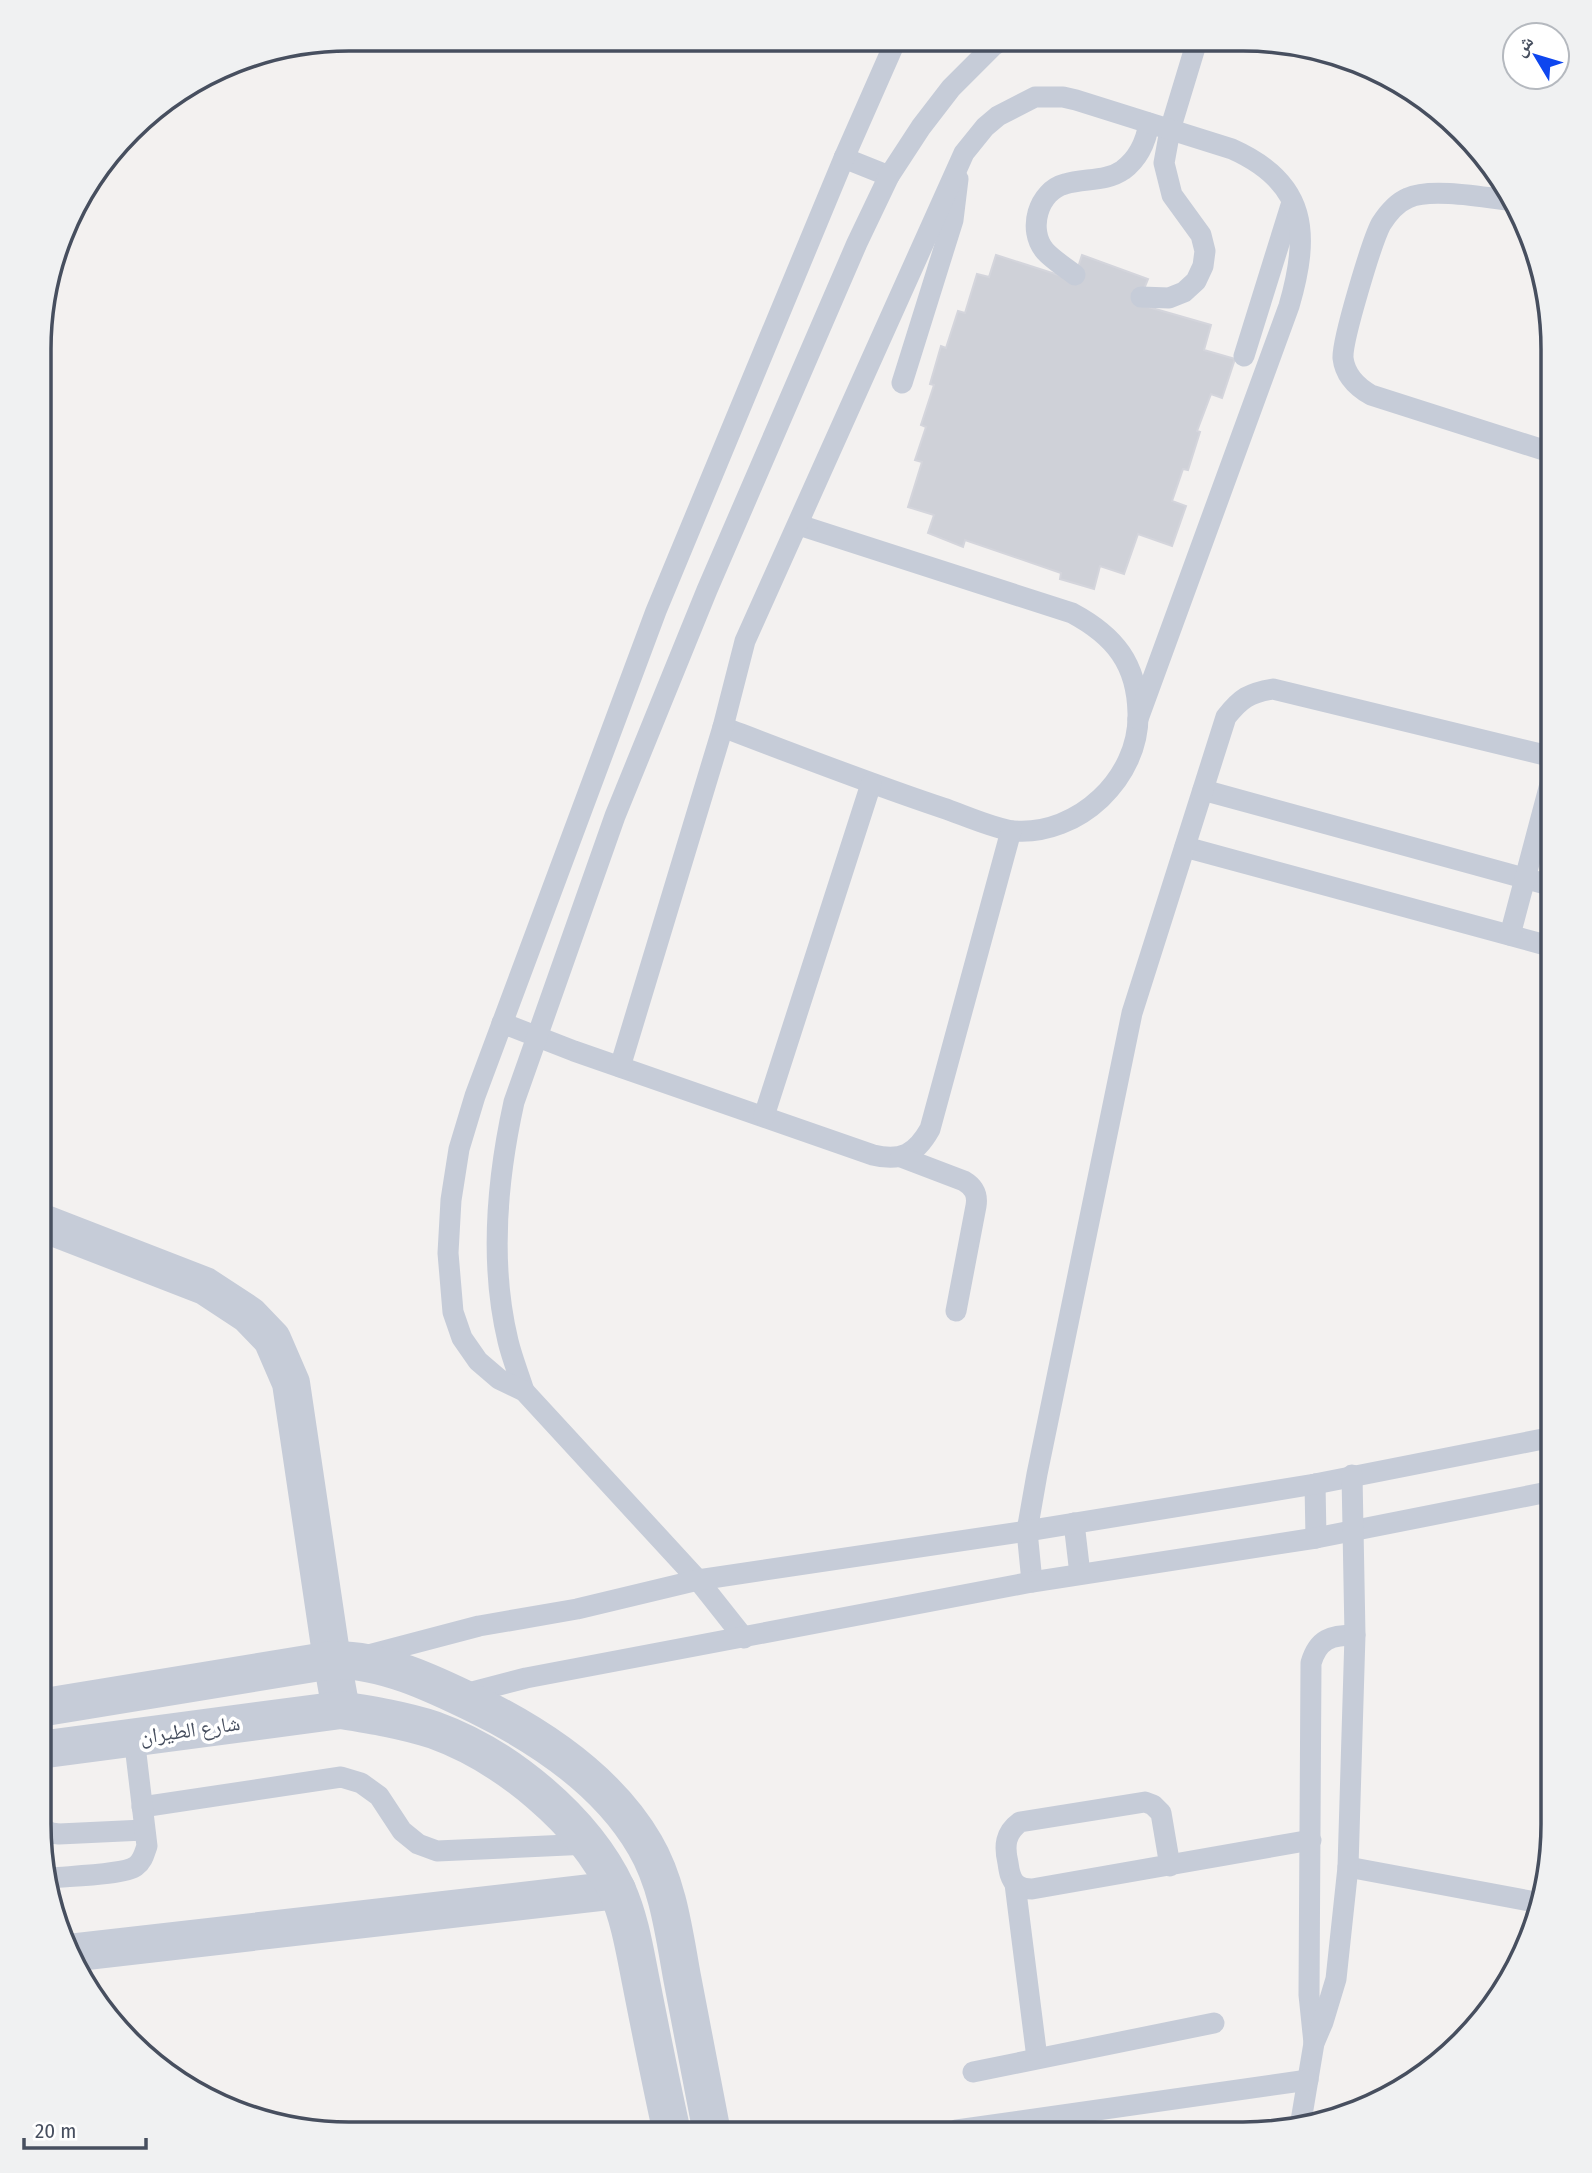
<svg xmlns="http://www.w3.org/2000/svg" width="1592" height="2173" font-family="'Fira Sans Condensed','Noto Naskh Arabic',sans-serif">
<rect width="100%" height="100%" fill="#f3f1f0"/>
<path fill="#cfd1d8" stroke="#d4d5dc" stroke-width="2" d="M996,255L1074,280L1082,255L1148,279L1138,304L1211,325L1204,350L1235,359L1222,398L1211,394L1197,431L1200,432L1188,470L1183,469L1172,501L1186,506L1172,546L1138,534L1124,574L1100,566L1094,589L1060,579L1061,573L965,540L963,547L928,533L934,515L908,507L922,462L915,460L926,427L921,425L934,385L930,384L941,346L946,348L958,311L965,313L977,274L989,277Z"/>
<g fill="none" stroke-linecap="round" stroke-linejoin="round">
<g stroke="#c6ccd8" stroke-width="21">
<path d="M844,158L889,176"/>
<path d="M1514,201C1488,198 1431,187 1408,198C1396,203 1388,213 1381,224C1372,241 1342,340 1343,358C1345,375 1357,387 1371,395L1553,453"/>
<path d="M1075,275C1065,267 1053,260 1045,251C1027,230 1038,191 1065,184C1084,178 1106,182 1123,170C1139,158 1146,142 1149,123"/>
<path d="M1141,297L1169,298L1184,292L1196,281L1203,266L1205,251L1201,235L1172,195L1164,163L1170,130L1197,41"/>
<path d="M1244,356L1292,202"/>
<path d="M902,383L953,220L958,179"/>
<path d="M723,727C796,755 868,783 943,808C961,814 997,830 1014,831C1078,836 1140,778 1138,713C1137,664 1115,636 1072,613L799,525"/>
<path d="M1203,790L1553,886"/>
<path d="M1185,847L1553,947"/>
<path d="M1510,935L1553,773"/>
<path d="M502,1023L574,1051L873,1155C901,1162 916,1154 930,1129L1011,831"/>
<path d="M620,1067L723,727L745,641L964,153L985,127L998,116L1035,97H1063L1076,100L1232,149C1308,183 1310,234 1289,306L1138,719"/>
<path d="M764,1116L871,784"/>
<path d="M901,1157L964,1181C974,1187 978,1194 976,1206L956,1311"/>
<path d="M524,1391C519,1375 512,1358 508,1341C489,1262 497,1179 514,1102L615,816L707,590L857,243L889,176L921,127L951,88L993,46L1002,40"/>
<path d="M1315,1484L1316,1538"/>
<path d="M1074,1523L1080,1574"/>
<path d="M1032,1582L1027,1531L1037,1474L1132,1013L1226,717C1241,698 1249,693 1273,689L1553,757"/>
<path d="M744,1638L698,1580L524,1391L499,1379L478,1361L462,1338L453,1312L448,1253L451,1200L459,1149L475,1096L656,611L844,158L896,40"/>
<path d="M365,1656L479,1626L577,1609L698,1580L1027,1531L1315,1484L1553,1437"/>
<path d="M461,1695L526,1678L1032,1582L1316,1538L1553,1491"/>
<path d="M142,1807L341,1777L361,1783L379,1796L402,1831L418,1844L437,1851L589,1844"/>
<path d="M39,1826L51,1833L59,1834L144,1830"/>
<path d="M1170,1866L1161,1813L1153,1805L1145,1802L1020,1822C1005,1833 1004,1846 1008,1863C1009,1870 1010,1879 1016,1884C1020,1888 1026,1889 1032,1889L1311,1840"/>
<path d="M1348,1867L1541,1903"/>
<path d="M51,1878C69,1876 124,1875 136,1866C143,1861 144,1854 147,1846L134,1737"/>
<path d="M1015,1884L1037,2058"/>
<path d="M1314,2043L1309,1995L1311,1663C1318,1639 1331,1635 1355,1635"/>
<path d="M973,2072L1214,2023"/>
<path d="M1301,2121L1314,2043L1323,2022L1336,1979L1348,1867L1355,1635L1352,1475"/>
<path d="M949,2134L957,2130L1308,2080"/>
</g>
<g stroke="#c6ccd8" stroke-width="38">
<path d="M40,1222L205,1286L249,1315L272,1339L291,1383L332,1660L341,1710"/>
<path d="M69,1953L617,1890"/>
</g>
<g stroke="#c6ccd8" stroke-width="38">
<path d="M39,1708L332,1660C382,1659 432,1683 477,1705C542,1737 608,1781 645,1845C668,1884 674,1933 682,1977C692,2029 702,2081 712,2133"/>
<path d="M39,1750L341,1710C372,1715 403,1720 434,1730C506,1756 584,1820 617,1890C630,1919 635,1952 641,1982C651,2033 661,2083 672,2133"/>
</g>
</g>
<g text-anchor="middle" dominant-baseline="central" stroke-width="7" stroke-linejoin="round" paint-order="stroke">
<g font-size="21" fill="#474f5f" stroke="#fff">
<text transform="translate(190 1730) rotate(-8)">شارع الطيران</text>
</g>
</g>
<path d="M0 0H1592V2173H0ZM349 51H1243A298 298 0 0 1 1541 349V1824A298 298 0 0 1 1243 2122H349A298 298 0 0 1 51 1824V349A298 298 0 0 1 349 51Z" fill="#f0f1f2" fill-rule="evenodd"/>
<path fill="none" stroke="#474f5f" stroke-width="3.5" d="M349 51H1243A298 298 0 0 1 1541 349V1824A298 298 0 0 1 1243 2122H349A298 298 0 0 1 51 1824V349A298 298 0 0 1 349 51Z"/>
<g transform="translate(1536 56) rotate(308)"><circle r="33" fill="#ffffff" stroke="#b5b9bf" stroke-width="2"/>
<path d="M0-5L12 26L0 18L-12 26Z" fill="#0e46ef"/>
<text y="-10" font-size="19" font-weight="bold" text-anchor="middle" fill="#474f5f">ش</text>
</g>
<path d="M24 2138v10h122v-10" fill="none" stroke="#474f5f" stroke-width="3.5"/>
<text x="35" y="2138" font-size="21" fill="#474f5f" stroke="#ffffff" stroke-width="5" paint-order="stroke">20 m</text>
</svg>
